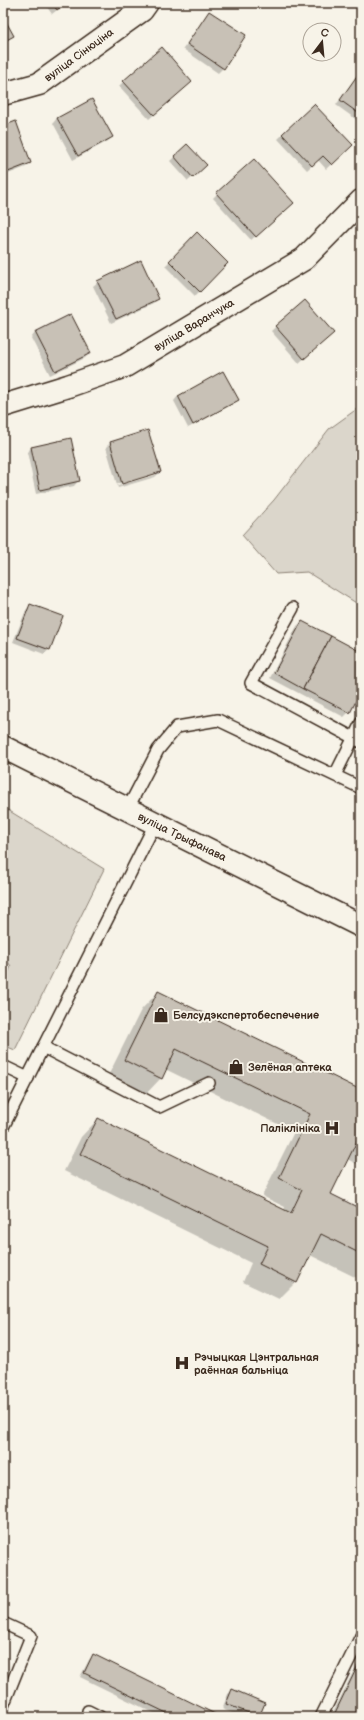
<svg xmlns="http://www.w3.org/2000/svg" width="364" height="1720" font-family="'Balsamiq Sans',sans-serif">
<rect width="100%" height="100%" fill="#f7f3e8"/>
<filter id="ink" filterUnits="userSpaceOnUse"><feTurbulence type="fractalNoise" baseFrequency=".025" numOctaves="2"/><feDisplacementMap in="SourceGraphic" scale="8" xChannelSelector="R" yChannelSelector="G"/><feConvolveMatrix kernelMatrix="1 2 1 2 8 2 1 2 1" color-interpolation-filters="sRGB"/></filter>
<g filter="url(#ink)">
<g fill="#dbd6cb" stroke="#8b8074">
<path d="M361,406V606L307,572L276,574L242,535L274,500L329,429Z"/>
<path d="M3,807L104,869L15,1050L3,1045V986L11,966L3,956Z"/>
</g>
<g fill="#0003" fill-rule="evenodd">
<path d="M44,3H66L52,14Z"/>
<path d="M210,12L223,68L218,73L183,49Z"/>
<path d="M361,70V123L336,105Z"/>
<path d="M124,81L187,86L149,119L119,86Z"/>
<path d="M314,105L352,145L326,169L318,160L307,170L278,139Z"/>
<path d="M57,118L112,137L108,141L73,160L53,123Z"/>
<path d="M3,127L30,162L26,167L3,176Z"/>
<path d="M187,145L201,170L188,181L170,161Z"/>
<path d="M217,194L288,207L251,240L213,198Z"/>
<path d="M197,234L227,263L195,296L165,266Z"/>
<path d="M98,282L158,299L154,303L111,323L93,286Z"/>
<path d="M304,301L328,337L299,363L271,331Z"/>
<path d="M70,315L89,353L85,358L50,375L31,338L35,333Z"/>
<path d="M222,373L237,400L233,404L188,428L174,401L178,396Z"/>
<path d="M110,443L160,472L155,477L118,488L106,447ZM156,473V475L118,486L117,484Z"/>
<path d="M32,447L78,481L74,486L36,494L27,452Z"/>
<path d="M31,605L49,650L44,654L13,642L26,610Z"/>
<path d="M302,622L361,653V689L349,712L344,717L270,678L297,626Z"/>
<path d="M158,992L361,1092V1166L347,1159L330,1194L361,1210V1280L310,1255L296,1282L279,1299L243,1282L251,1263L64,1171L81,1137L98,1119L284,1210L285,1207L262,1196L294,1132L165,1069L161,1078L144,1096L107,1078L141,1010Z"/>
<path d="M93,1655L215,1717H162L80,1677L89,1660Z"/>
<path d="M361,1656V1717H331Z"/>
<path d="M233,1690L264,1704L258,1717H242L222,1709L228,1694Z"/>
</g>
<g fill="#c8c1b6" stroke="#3b2a1e">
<path d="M52,3H66L57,10Z"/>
<path d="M209,11L246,35L224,69L187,44Z"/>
<path d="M3,16L14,36L3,42Z"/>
<path d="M162,47L192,82L154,115L123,81Z"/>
<path d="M361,70V115L340,100Z"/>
<path d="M92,99L113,137L78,156L57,118Z"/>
<path d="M314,104L353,145L332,165L323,156L312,166L282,134Z"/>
<path d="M16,121L31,163L3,174V126Z"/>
<path d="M187,144L207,165L193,178L174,156Z"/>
<path d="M254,159L294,203L256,237L216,193Z"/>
<path d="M197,232L228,263L200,292L169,261Z"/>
<path d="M141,260L159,299L116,319L97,281Z"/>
<path d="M305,300L334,333L304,359L275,326Z"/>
<path d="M71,314L91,353L55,371L35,332Z"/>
<path d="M223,371L239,400L193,425L178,396Z"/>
<path d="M148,430L161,472L122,484L110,442Z"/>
<path d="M71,438L80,481L40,490L31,447Z"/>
<path d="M30,604L63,616L50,650L17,638Z"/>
<path d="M302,621L331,636L303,689L274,673Z"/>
<path d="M331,636L361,652V691L350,713L303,689Z"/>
<path d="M158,991L361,1090V1140L358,1139L331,1194L361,1209V1254L321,1234L297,1283L259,1264L268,1246L80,1154L98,1118L291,1213L302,1190L279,1178L310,1114L176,1049L162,1079L124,1060Z"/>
<path d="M93,1654L217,1715L216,1717H175L84,1673Z"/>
<path d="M361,1659V1717H333Z"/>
<path d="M232,1689L265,1703L259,1717L226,1704Z"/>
</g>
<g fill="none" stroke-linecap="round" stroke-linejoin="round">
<g stroke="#3b2a1e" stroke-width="14">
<g id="lane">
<path d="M293,608L251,683L361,742"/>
<path d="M335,775L361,723"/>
<path d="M127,810L158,750L177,727L218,720L361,788"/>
<path d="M43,1047L159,1107L209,1083"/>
<path d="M3,1066L28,1078"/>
<path d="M3,1127L155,824"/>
<path d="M3,1623L31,1636L3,1706"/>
<path d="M88,1711L100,1717"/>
<path d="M321,1717L361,1636"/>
</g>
</g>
<g stroke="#3b2a1e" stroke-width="25">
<g id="street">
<path d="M3,94L39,84L142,10L147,3"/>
<path d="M3,406L68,386L125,366L304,259L361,201"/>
</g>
</g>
<g stroke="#3b2a1e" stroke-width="25">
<path id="secondary" d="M3,747L361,926"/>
</g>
<use href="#lane" stroke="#f7f3e8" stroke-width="11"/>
<use href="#street" stroke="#f7f3e8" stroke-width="22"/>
<use href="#secondary" stroke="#f7f3e8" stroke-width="22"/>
</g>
</g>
<defs>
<g id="shop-bare" transform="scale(1.2)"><path d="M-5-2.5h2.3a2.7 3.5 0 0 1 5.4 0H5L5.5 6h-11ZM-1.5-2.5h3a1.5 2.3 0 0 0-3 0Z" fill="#3b2a1e" stroke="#f7f3e8" stroke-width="2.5" paint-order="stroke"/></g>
<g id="hospital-bare" transform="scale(1.2)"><path d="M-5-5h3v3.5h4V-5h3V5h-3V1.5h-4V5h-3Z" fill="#3b2a1e" stroke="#f7f3e8" stroke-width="2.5" paint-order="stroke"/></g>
</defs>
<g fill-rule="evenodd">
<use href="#shop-bare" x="161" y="1015"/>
<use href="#shop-bare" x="236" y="1067"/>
<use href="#hospital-bare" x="332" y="1128"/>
<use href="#hospital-bare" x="182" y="1363"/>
</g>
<g text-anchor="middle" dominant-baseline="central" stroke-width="4" stroke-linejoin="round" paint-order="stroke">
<g font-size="11" fill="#3b2a1e" stroke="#f7f3e8">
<text transform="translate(79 55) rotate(-36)">вуліца Сінюціна</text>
<text transform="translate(194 325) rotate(-31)">вуліца Варанчука</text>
<text transform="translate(182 837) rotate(26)">вуліца Трыфанава</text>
</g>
<g font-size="11" font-weight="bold" fill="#3b2a1e" stroke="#f7f3e8" text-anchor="start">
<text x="173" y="1015">Белсудэкспертобеспечение</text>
<text x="248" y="1067">Зелёная аптека</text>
<text x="320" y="1128" text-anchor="end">Паліклініка</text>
<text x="194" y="1357">Рэчыцкая Цэнтральная<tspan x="194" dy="13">раённая бальніца</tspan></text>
</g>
</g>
<rect width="364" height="1720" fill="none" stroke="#f7f3e8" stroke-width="16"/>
<rect x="8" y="8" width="348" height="1704" fill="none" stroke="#3b2a1e" stroke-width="1.5" filter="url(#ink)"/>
<g transform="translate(322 42) rotate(16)"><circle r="19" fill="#f7f3e8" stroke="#aca397"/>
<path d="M0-3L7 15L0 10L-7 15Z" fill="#3b2a1e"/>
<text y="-6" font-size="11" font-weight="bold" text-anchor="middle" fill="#3b2a1e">С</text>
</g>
</svg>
